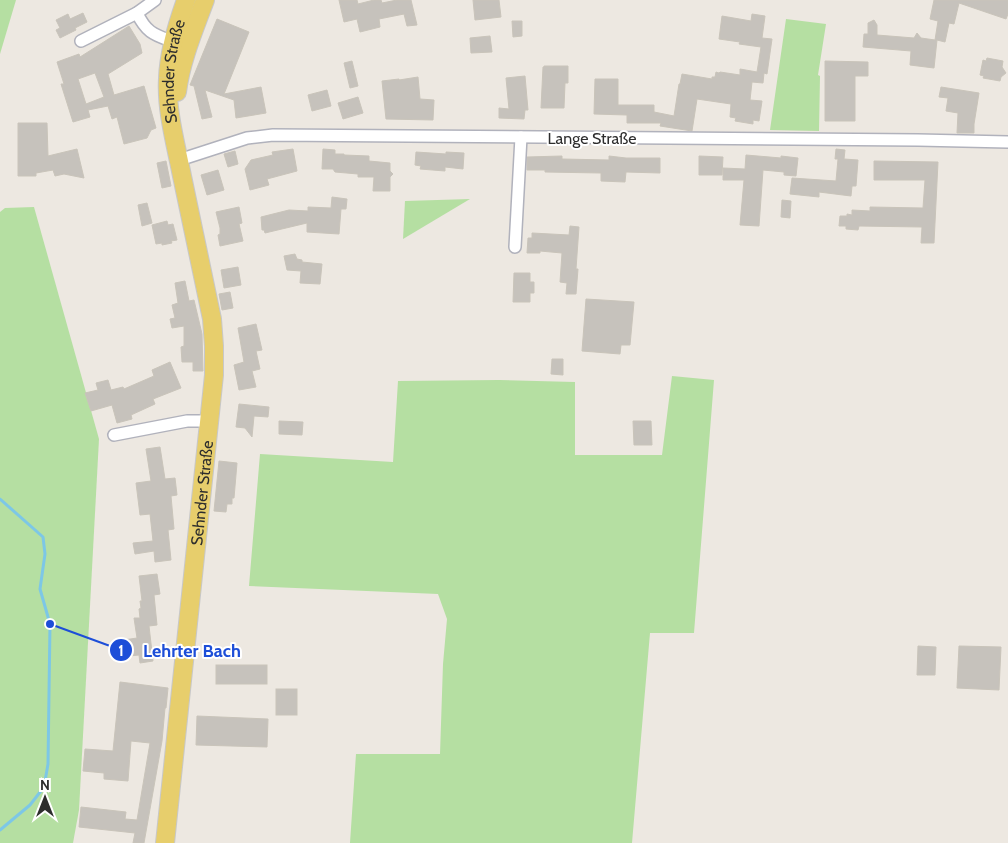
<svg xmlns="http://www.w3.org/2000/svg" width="1008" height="843" font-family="Cabin,sans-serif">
<rect width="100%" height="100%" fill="#ede8e1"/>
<g fill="#b5dfa2">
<path d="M0,0H16L0,54Z"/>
<path d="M786,19L826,24L818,75L820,76L819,131L770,130Z"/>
<path d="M470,199L403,239L405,201Z"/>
<path d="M34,207L99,439L79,810L73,843H0V212L5,208Z"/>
<path d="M672,376L714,380L694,633H650L632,843H350L356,754H440L443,664L447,619L438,594L249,586L260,454L393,462L398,381L499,380L575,382V455H662Z"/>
</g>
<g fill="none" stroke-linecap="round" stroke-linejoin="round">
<path stroke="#7dc7e6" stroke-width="3" d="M0,499L43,537L45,554L40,589L50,624L48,764L44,787L30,805L0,830"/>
</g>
<g fill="#c6c2bc" stroke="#c9c4ba" fill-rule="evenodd">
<path d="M339,0H357L358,4L374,0H381L382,3L397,0H411L417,25L407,26L404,14L379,19L380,27L360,32L357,19L344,22Z"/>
<path d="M473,0H499L501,17L475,20Z"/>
<path d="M934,0H1008V14L1006,19L959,3L954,24L949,23L945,42L937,40L934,68L910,65L911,51L863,47L864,34H868V23L874,20L877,25V35L914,38L917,33L921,38L935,40L938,21L930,19Z"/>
<path d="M83,13L87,22L75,28L76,30L60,38L56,30L60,28L56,20L68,14L70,19Z"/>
<path d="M752,14L765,16L762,38L772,39L767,74L764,73L763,83L752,82L750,100L762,101L759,121L753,120V124L735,121L736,118L730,117L731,104L697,99L692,131L660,126L661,123H627V115L594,114L595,79H618V105H654V112L674,116L679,84H680L682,74L712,79V77H715L716,72L719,73L720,72L740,75V69L757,72L761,47L739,44L740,42L719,39L722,16L751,21Z"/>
<path d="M217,19L249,32L224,94L261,87L266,113L236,118L234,100L205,90L212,117L202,119L194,86L190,85Z"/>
<path d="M512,21H522V36L513,37Z"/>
<path d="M129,26L140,44L142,53L108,74L114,95L144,86L156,128L151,130L147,138L124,144L117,117L112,119L108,106L88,110L90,117L73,122L61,84H64L57,62L79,54L80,57ZM95,73L104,97L86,104L78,79Z"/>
<path d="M490,36L492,52L471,53L470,38Z"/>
<path d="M987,58L1003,61L1002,67L1006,73L1001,77L1000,81L983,78L984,76L980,75L983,60L986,61Z"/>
<path d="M352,61L358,86L350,88L344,63Z"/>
<path d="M825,61L868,62V76H855V121H825Z"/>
<path d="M544,66H568V83H565L564,108H541L543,67H544Z"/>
<path d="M525,76L528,110H525L524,119L499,118V108L509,109L506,78Z"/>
<path d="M418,77L420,99L434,100L433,120L386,119L382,81L399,79V80Z"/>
<path d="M941,87L979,93L974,124V133H957L958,113L946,111L948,98L939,97Z"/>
<path d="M327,90L331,106L312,111L308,95Z"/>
<path d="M358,97L363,113L343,119L338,103Z"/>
<path d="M18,123H47L48,156L77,149L84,178L64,174L55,176L53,170L36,173V176H18Z"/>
<path d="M293,149L297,171L267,179L269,185L250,190L245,169L251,160L273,155L272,152Z"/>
<path d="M323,149L335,150V154H344V155L369,156V161L390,163V171L393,174L390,177V191H373L374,177H358V174L335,172L333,169H322Z"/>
<path d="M836,149L845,150L844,159L858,160L856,186H852L851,196L819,192V197L790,194L792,178L836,181L838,159H835Z"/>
<path d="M235,151L238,164L228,167L224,154Z"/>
<path d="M416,152L446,154V152L464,153L463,169L445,167V171L420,169L421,166L415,165Z"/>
<path d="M746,155L781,158V156L798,158L796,176L784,175V172L763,170L759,226L740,225L744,180H723V168L745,169Z"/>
<path d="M562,156V159L609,160V156L626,158H660V173L626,172L625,182L601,181V173L545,172V170H527V157Z"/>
<path d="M699,156L723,157L722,175H699Z"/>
<path d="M166,161L171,186L162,188L157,163Z"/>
<path d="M874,161L938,162L934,243H921L922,227L859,226L858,230L846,229V226H839L840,216H847V214L852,215V210L870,211V207L923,208L925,180H874Z"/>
<path d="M218,170L224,190L207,195L201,175Z"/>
<path d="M332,197L347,199L346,209H341L339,234L307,232V223L265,233L264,230H262L261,217L289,210L308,211V207L331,208Z"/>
<path d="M782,200L791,201L790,218L781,217Z"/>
<path d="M147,203L152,223L142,226L138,205Z"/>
<path d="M239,207L242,223L239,224L243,241L220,246L218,235L220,234V228L216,212Z"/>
<path d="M167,221L168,225L173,224L177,240L171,241L172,243L162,245V243L156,244L152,225Z"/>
<path d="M570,226L579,227L576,269H578L576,294H566L567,283L560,282L562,253L540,251V253H527L528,238H532V233L569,235Z"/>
<path d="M295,254L297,259L302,260V262L322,264L320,284L300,283L301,271L287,270L284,256Z"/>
<path d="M238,267L241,285L224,288L221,270Z"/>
<path d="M514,273H530V282H534V293H530V302H513Z"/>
<path d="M185,281L189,301L194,300L202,334L203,371H193V362H182L181,347L184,346V326L172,328L170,319L175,318L172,305L178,303L175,283Z"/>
<path d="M230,292L233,308L222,310L219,294Z"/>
<path d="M586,299L634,302L630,345H621L620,354L582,351Z"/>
<path d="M256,324L262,350L256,351L260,369L252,371L256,387L239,390L234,365L244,362L238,328Z"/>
<path d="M552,359H563V375L551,374Z"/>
<path d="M170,362L181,388L153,399L155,404L131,415L132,419L117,423L112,405L91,411L85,393L98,390L96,383L108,380L111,390L123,387L124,389L154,376L152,370Z"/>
<path d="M239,404L269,407L268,417L254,416L252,437L245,428L236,427Z"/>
<path d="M279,421L303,422L302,435L279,434Z"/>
<path d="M633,421H651L652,445H634Z"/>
<path d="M160,447L165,479L175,478L177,495L171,496L174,529L168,530L171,560L155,562L154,551L135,554L133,543L153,541L150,514L140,515L136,483L151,481L146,449Z"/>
<path d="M219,461L237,463L234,498H232V504H227L226,512L214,511Z"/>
<path d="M157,574L160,594L154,595L157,625L149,626L153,661L140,663L139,655L119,657L117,641L137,638L134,618H140L139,609L141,608L140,601H142L139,576Z"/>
<path d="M918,646L936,647L935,675H917Z"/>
<path d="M959,646L1001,647L999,690L957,688Z"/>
<rect x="216" y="665" width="51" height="19"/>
<path d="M120,682L168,688L166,708H165L162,741L144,843H133L135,833L79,827L81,807L126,812L125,819L137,820L150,743L131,741L128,781L104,779V773L83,771L85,749L113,751Z"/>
<rect x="276" y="689" width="21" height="26"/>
<path d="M197,716L268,719L267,747L196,745Z"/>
</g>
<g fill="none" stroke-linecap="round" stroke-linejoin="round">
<g stroke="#b1b2bc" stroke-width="14">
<g id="street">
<path d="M137,13C148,36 157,35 179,44"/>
<path d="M81,41L137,13L155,0"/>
<path d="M179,160L247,138L273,135L918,140L1008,142"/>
<path d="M515,247L521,137"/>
<path d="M114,435L187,421H209"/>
</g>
</g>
<g stroke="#c8c8c8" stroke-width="20">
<g id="primary">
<path d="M177,92C181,60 194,30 205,0"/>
<path id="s1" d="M165,843L214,375V346L212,319C202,271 192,224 182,176C176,145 166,110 168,78C169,51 177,25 186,0"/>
</g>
</g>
<use href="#street" stroke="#fff" stroke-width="11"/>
<use href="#primary" stroke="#e7ce6c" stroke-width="18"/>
</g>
<g text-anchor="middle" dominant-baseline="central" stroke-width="4" stroke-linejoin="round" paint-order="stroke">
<g font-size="16" fill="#2d2d2d" stroke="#fff">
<text stroke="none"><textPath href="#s1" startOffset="779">Sehnder Straße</textPath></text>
<text x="592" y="138">Lange Straße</text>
<text stroke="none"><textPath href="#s1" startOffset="352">Sehnder Straße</textPath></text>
</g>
</g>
<path fill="none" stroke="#1d4ed8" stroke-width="2" d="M50 624L121 650"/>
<g fill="#1d4ed8" stroke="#fff" stroke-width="2">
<circle cx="50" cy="624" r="5"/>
<circle cx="121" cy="650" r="12"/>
</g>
<g font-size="15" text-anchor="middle" font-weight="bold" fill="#fff">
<text x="121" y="656">1</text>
</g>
<g font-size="18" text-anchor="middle" font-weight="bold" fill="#1d4ed8" stroke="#fff" stroke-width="4" stroke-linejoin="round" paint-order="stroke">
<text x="192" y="657">Lehrter Bach</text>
</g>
<g transform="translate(45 798)" stroke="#ffffff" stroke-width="4" paint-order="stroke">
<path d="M0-4L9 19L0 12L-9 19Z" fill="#2d2d2d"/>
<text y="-8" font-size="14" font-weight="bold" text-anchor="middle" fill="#2d2d2d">N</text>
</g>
</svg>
